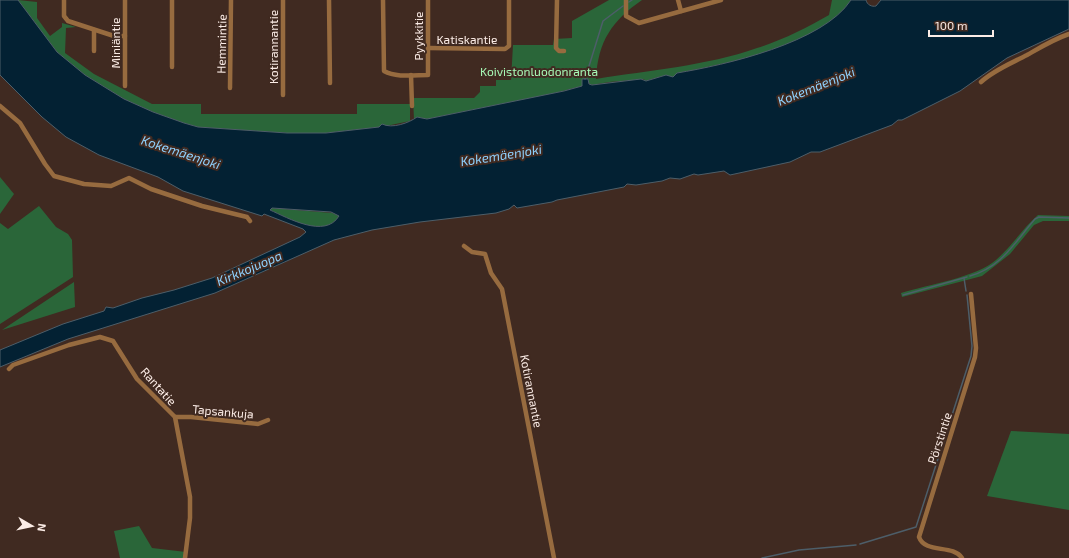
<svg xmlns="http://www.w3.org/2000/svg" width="1069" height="558" font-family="'Exo 2',sans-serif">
<rect width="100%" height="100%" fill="#402a21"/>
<g fill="#2a6639">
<path d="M18,0L37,2V18L50,36L62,27V23L76,27L66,28L65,53L94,74L152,104H201V114H357V104H410V121L386,126L382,125L380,127L326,133H287L198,127L184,123L153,112L124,99L85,75L57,52Z"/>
<path d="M609,0H642C612,21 598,41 596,79C650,70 706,66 757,48C783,40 806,28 829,15L832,0H851C823,44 726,64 677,73L673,77L662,76L645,81L644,79C626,81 609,81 592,85L582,79V86L551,94L427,119L417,117L414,119L413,98H474L480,92V86H496V80H511L513,45H553L554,39L572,38V21Z"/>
<path d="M0,177L14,194L0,214Z"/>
<path d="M39,206L56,227L68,234L72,240L73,277L0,324V223L8,229Z"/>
<path d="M272,208L332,213L339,216C325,239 288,218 270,210Z"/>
<path d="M1038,215L1069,216V221H1043L1034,225L1010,254L982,276L902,297L901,293C927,285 977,277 996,260C1012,246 1023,228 1038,215Z"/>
<path d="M74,282L75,307L2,330Z"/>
<path d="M1011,431L1069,434V510L987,496Z"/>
<path d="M139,526L152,548L186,552L185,558H120L114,531Z"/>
</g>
<path fill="#032133" stroke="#4d5e69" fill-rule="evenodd" d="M0,0H18L57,52L85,75L124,99L153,112L184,123L198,127L287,133H326L379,127L382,124C392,129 409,123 417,117L427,119L564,91L582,86V79H588L589,84L592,85L641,79L646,81L666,75L673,77L677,73C725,65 823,43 851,0H866C867,5 872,7 876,6L881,0H1069V29L1007,58L960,91L902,120H898L892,125L820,152H811L790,162L730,175L724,171L698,175L694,174L680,179L670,178L662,181L636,185L627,184L624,187L557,200L552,202L517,208L514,205L509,209L496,213L420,222L372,230L334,240L215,293L68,339L0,367V350L63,324L104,311L106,307L113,308L142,298L174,290L212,278L300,237L306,232L303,229L264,214L262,216L183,191L158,177L99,155L66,137L42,117L0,75ZM272,208L331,212L339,216C325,239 288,218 270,210Z"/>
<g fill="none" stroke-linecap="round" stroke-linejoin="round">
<g stroke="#4d5e69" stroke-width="1.5">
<path d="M629,2L632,0"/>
<path d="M585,79L603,21L623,6"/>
<path d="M970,276C1002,267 1014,243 1035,219L1039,217L1069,218"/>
<path d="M964,278L966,291"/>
<path d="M903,295L967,277"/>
<path d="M860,544L916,527L971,356L972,346L967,295"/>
<path d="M762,558L799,550L856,545"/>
</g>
<g stroke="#976b3f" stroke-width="4.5">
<path d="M64,0V16L68,21L114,36H125"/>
<path d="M172,0V67"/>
<path d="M283,0V95"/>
<path d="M329,0L330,83"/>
<path d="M383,0L384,71C396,78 415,75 428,75V0"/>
<path d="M557,0L556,48L559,51H564"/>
<path d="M626,0V16L639,23L721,0"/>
<path d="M678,0L681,11"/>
<path d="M429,48L505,49L509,46V0"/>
<path d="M94,51V30"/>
<path d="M411,75L412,106"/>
<path d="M981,82C994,70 1012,63 1027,55C1041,47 1054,39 1069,34"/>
<path d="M125,86V0"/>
<path d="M230,88L231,0"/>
<path d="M0,106L20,123L45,164L54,176L84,184L111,186L129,178L151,189L202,206L247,217L250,221"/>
<path d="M464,246L472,252L485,254L491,273L502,289L554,558"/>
<path d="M9,369L13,365L69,345L100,337L113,341L137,379L175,417L190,497V518L185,558"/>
<path d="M175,417H191L258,424L268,420"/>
<path d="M962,558C953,544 925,554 919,537L975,357L976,348L971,294"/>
</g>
</g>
<g text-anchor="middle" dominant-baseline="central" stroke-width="4" stroke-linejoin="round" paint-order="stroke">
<g font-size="12" fill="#fbece6" stroke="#402a21">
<text transform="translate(418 36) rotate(-90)">Pyykkitie</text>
<text x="467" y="39">Katiskantie</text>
<text transform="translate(115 43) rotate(-90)">Miniäntie</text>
<text transform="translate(221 44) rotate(-89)">Hemmintie</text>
<text transform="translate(273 47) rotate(-90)">Kotirannantie</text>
<text transform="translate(159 386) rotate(48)">Rantatie</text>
<text transform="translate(532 391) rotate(79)">Kotirannantie</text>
<text transform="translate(223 411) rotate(5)">Tapsankuja</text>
<text transform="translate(939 438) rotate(-72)">Pörstintie</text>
</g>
<g font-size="12" fill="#a8fab7" stroke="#402a21">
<text x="539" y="71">Koivistonluodonranta</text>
</g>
<g font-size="13" font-style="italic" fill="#8fd1fd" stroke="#402a21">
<text transform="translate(816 86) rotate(-22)">Kokemäenjoki</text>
<text transform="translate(181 152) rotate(18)">Kokemäenjoki</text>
<text transform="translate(501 155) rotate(-9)">Kokemäenjoki</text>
<text transform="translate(249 268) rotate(-23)">Kirkkojuopa</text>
</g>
</g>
<g transform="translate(32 526) rotate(99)" stroke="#402a21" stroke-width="3" paint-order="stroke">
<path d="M0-3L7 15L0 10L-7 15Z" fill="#fbece6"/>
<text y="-6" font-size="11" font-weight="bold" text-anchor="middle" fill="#fbece6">N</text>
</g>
<path d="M929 30v6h64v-6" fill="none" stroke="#fbece6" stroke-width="2"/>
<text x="935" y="30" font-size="12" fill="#fbece6" stroke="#402a21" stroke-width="3" paint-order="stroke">100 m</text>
</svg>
